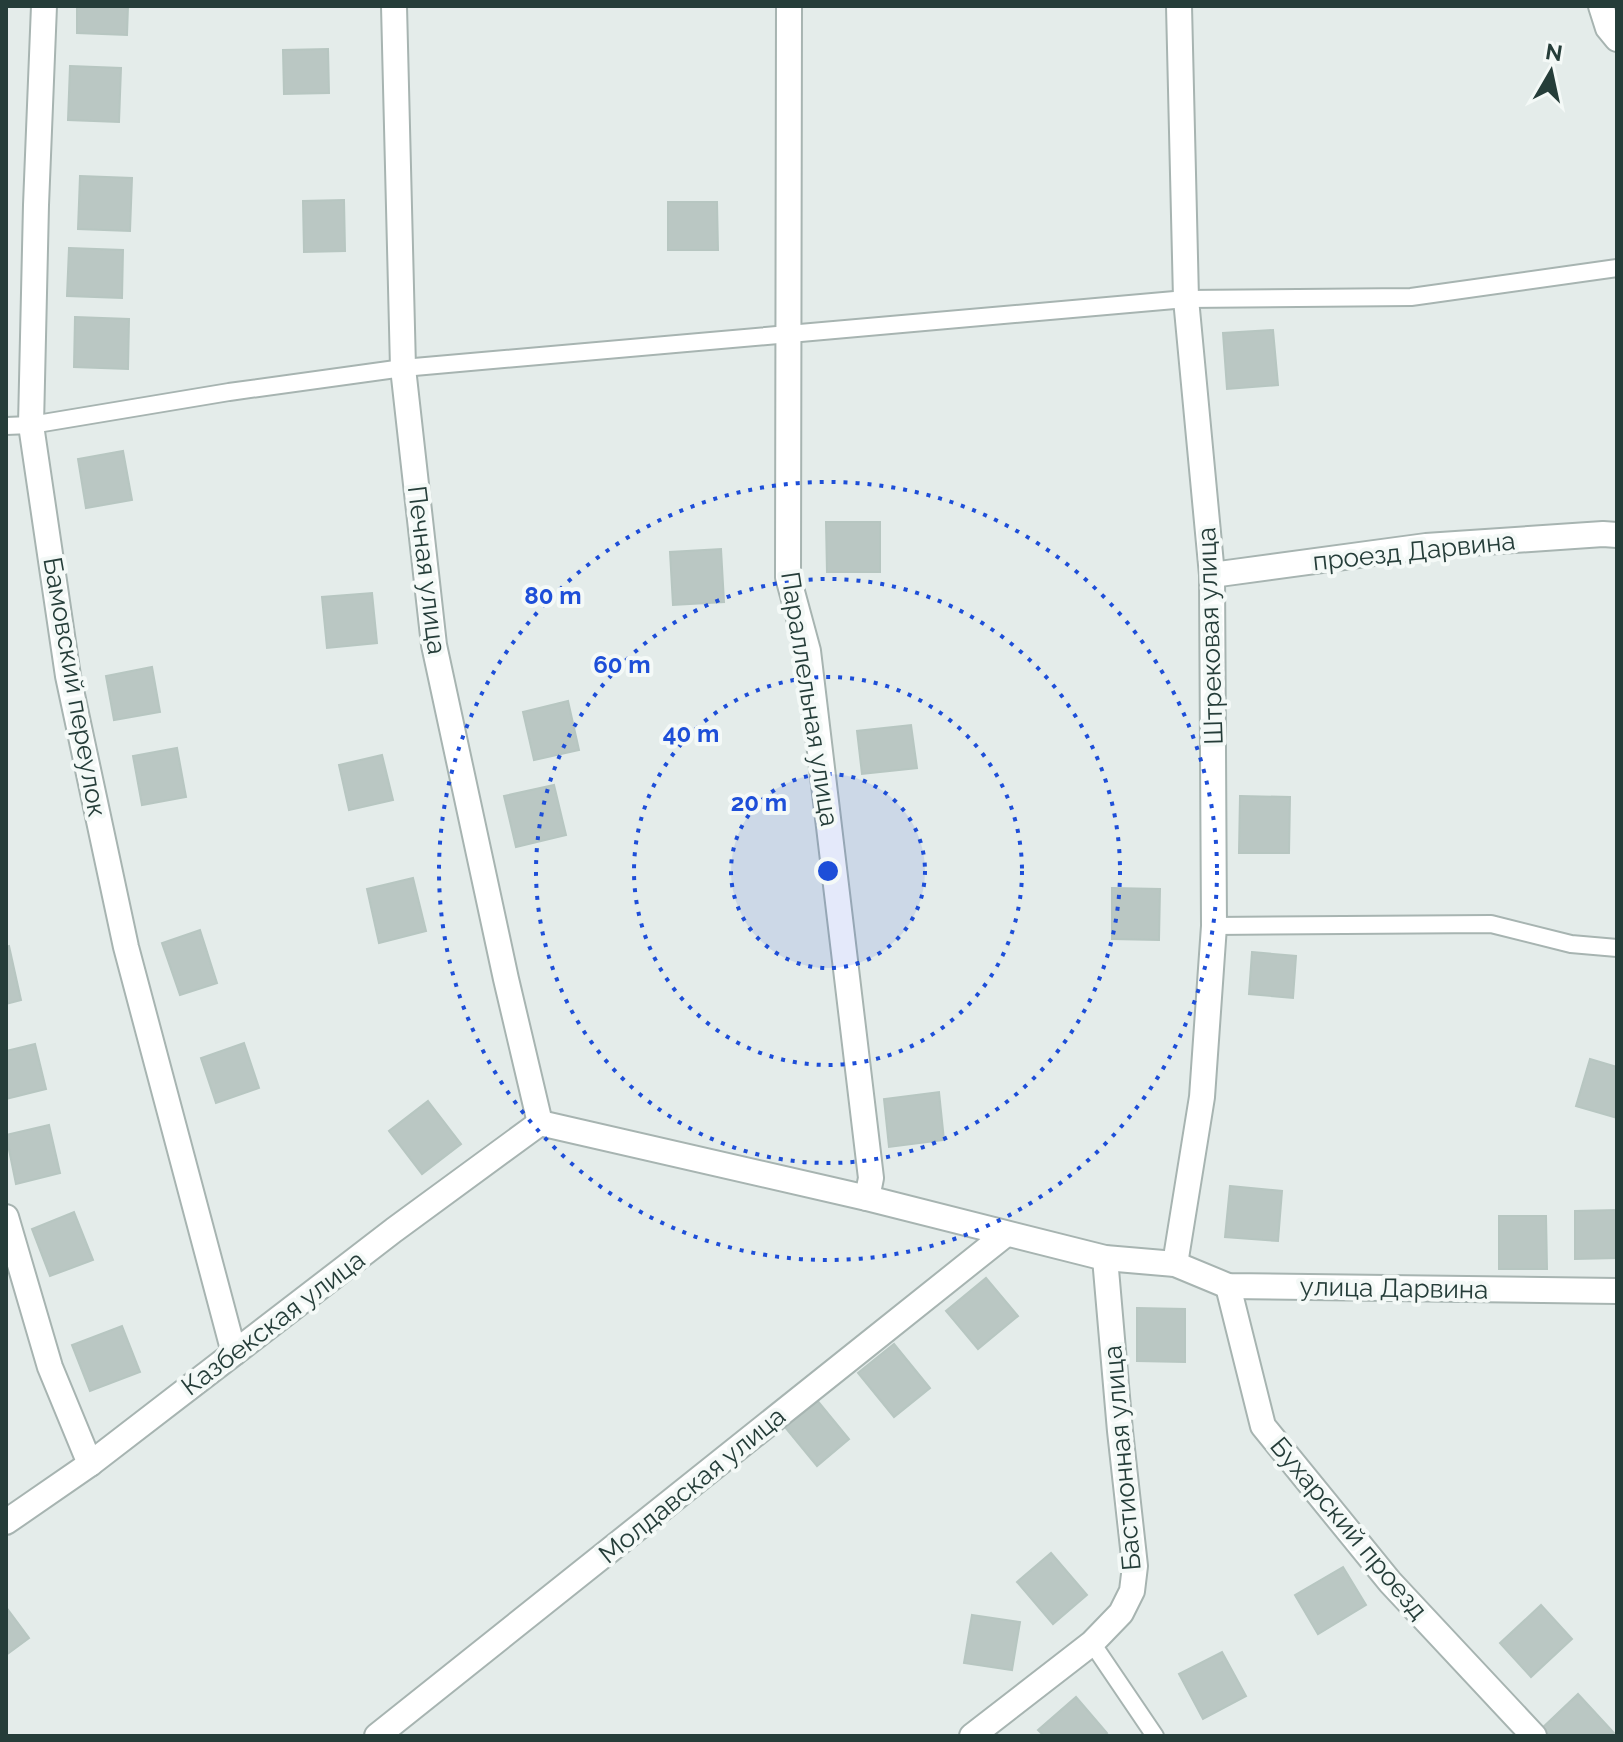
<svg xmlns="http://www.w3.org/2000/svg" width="1623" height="1742" font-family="Raleway,sans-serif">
<rect width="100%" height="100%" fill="#e4ecea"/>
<g fill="#bac7c3" stroke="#b7c6c1" stroke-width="2">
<path d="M77,6H128L127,35L77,33Z"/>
<path d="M328,49L329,93L284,94L283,50Z"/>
<path d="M70,66L121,68L119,122L68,120Z"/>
<path d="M80,176L132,178L130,231L78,229Z"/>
<path d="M344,200L345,251L304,252L303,201Z"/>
<path d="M668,202H717L718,250H668Z"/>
<path d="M69,248L123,250L122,298L67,296Z"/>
<path d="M75,317L129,319L128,369L74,367Z"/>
<path d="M1273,330L1278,385L1227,389L1223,333Z"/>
<path d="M123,451L132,500L86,508L78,459Z"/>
<path d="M826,522H880V572H827Z"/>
<path d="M721,549L724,602L673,605L670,552Z"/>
<path d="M372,593L377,643L327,648L322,597Z"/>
<path d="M152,667L160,712L114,720L106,676Z"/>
<path d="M568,701L579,750L534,760L523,712Z"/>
<path d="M911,725L917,768L862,774L857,731Z"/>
<path d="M177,748L186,797L142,805L133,756Z"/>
<path d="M382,755L393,800L349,810L339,765Z"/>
<path d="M554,785L566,835L516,847L504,796Z"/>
<path d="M1240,796L1290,797L1289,853H1239Z"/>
<path d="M413,878L426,931L379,943L367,889Z"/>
<path d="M1112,888L1160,889L1159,940L1112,939Z"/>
<path d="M200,930L217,983L180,995L162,943Z"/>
<path d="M9,946L21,1000L6,1004V947Z"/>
<path d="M1252,952L1296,956L1293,998L1249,994Z"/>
<path d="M244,1043L259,1088L216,1103L201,1058Z"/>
<path d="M35,1044L46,1089L6,1099V1051Z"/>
<path d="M1590,1059L1617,1067V1118L1576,1106Z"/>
<path d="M939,1092L944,1140L889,1147L884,1099Z"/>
<path d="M428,1101L461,1144L422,1174L389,1131Z"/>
<path d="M49,1125L60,1173L16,1184L6,1135Z"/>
<path d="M1230,1186L1282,1191L1278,1241L1225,1237Z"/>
<path d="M1617,1210V1258L1575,1259V1211Z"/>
<path d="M74,1212L93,1260L50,1276L32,1229Z"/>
<path d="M1499,1216H1546L1547,1269H1499Z"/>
<path d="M986,1278L1018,1316L978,1349L946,1311Z"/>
<path d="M1137,1308L1185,1309V1362L1137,1361Z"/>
<path d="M122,1326L140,1372L90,1391L72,1345Z"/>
<path d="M894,1344L930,1388L894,1417L858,1373Z"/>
<path d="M816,1399L849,1439L817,1466L784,1426Z"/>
<path d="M1051,1553L1087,1595L1053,1624L1017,1582Z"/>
<path d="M1343,1567L1366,1605L1318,1634L1295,1595Z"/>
<path d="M1541,1605L1572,1639L1531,1677L1500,1643Z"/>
<path d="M6,1607L29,1638L6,1655Z"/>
<path d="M972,1615L1020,1622L1012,1670L964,1663Z"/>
<path d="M1222,1652L1246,1696L1203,1719L1179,1674Z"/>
<path d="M1578,1694L1614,1733L1611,1736H1544L1539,1731Z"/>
<path d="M1076,1697L1107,1733L1103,1736H1044L1038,1730Z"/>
</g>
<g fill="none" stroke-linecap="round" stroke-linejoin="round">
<g stroke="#a7b4b1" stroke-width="20">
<g id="service">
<path d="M6,426L31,425L229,392L403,368L1186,299L1411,297L1617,268"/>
<path d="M1214,926L1491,924L1571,944L1617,948"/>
<path d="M1092,1643L1155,1736"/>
</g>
</g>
<g stroke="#a7b4b1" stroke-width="28">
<g id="minor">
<path d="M44,6L36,205L31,425L68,676L126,947L234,1353"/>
<path d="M394,6L403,368L434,645L506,979L540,1123"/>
<path d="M789,6L788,577L808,651L871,1178L867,1198"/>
<path d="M1601,6L1608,28L1617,39"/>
<path d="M1212,575L1426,546L1603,534L1617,535"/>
<path d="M540,1123L867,1198L1105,1258L1175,1264L1228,1286L1617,1291"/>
<path d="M6,1217L50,1367L90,1464"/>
<path d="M1175,1264L1202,1097L1214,926L1212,575L1186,299L1179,6"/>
<path d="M1228,1286L1263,1426L1390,1582L1534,1736"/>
<path d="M6,1522L90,1464L394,1230L540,1123"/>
<path d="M377,1736L1006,1234"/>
<path d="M972,1736L1092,1643L1121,1613L1132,1591L1135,1566L1120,1431L1105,1258"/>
</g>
</g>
<use href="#service" stroke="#fff" stroke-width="16"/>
<use href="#minor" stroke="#fff" stroke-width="24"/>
</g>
<circle cx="828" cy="871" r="97" fill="#1d4ed8" fill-opacity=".12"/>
<g fill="none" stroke="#1d4ed8" stroke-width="4" stroke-dasharray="4 8">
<circle cx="828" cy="871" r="97"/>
<circle cx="828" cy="871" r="194"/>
<circle cx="828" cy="871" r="292"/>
<circle cx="828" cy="871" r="389"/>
</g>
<g text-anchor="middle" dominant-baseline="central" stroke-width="8" stroke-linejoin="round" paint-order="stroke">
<g font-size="26" fill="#253d39" stroke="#f4f9f7">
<text transform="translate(1414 551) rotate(-6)">проезд Дарвина</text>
<text transform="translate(427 570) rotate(83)">Печная улица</text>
<text transform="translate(1210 636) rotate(-92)">Штрековая улица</text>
<text transform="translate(75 687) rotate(80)">Бамовский переулок</text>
<text transform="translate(810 699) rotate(81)">Параллельная улица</text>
<text transform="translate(1394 1288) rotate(1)">улица Дарвина</text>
<text transform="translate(273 1323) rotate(-37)">Казбекская улица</text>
<text transform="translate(1122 1458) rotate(-95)">Бастионная улица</text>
<text transform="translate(692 1485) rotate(-39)">Молдавская улица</text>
<text transform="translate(1349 1528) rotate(50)">Бухарский проезд</text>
</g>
</g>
<circle cx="828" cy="871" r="12" fill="#1d4ed8" stroke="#f4f9f7" stroke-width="4"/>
<g font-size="24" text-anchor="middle" font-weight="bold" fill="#1d4ed8" stroke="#f4f9f7" stroke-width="8" stroke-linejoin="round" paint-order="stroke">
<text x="553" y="604">80 m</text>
<text x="622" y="673">60 m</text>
<text x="691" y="742">40 m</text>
<text x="759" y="811">20 m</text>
</g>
<rect width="1623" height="1742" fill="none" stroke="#253d39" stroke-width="16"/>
<g transform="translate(1551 72) rotate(9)" stroke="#f4f9f7" stroke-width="6" paint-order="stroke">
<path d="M0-6L14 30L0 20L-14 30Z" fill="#253d39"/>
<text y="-12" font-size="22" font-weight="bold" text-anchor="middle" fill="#253d39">N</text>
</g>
</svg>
